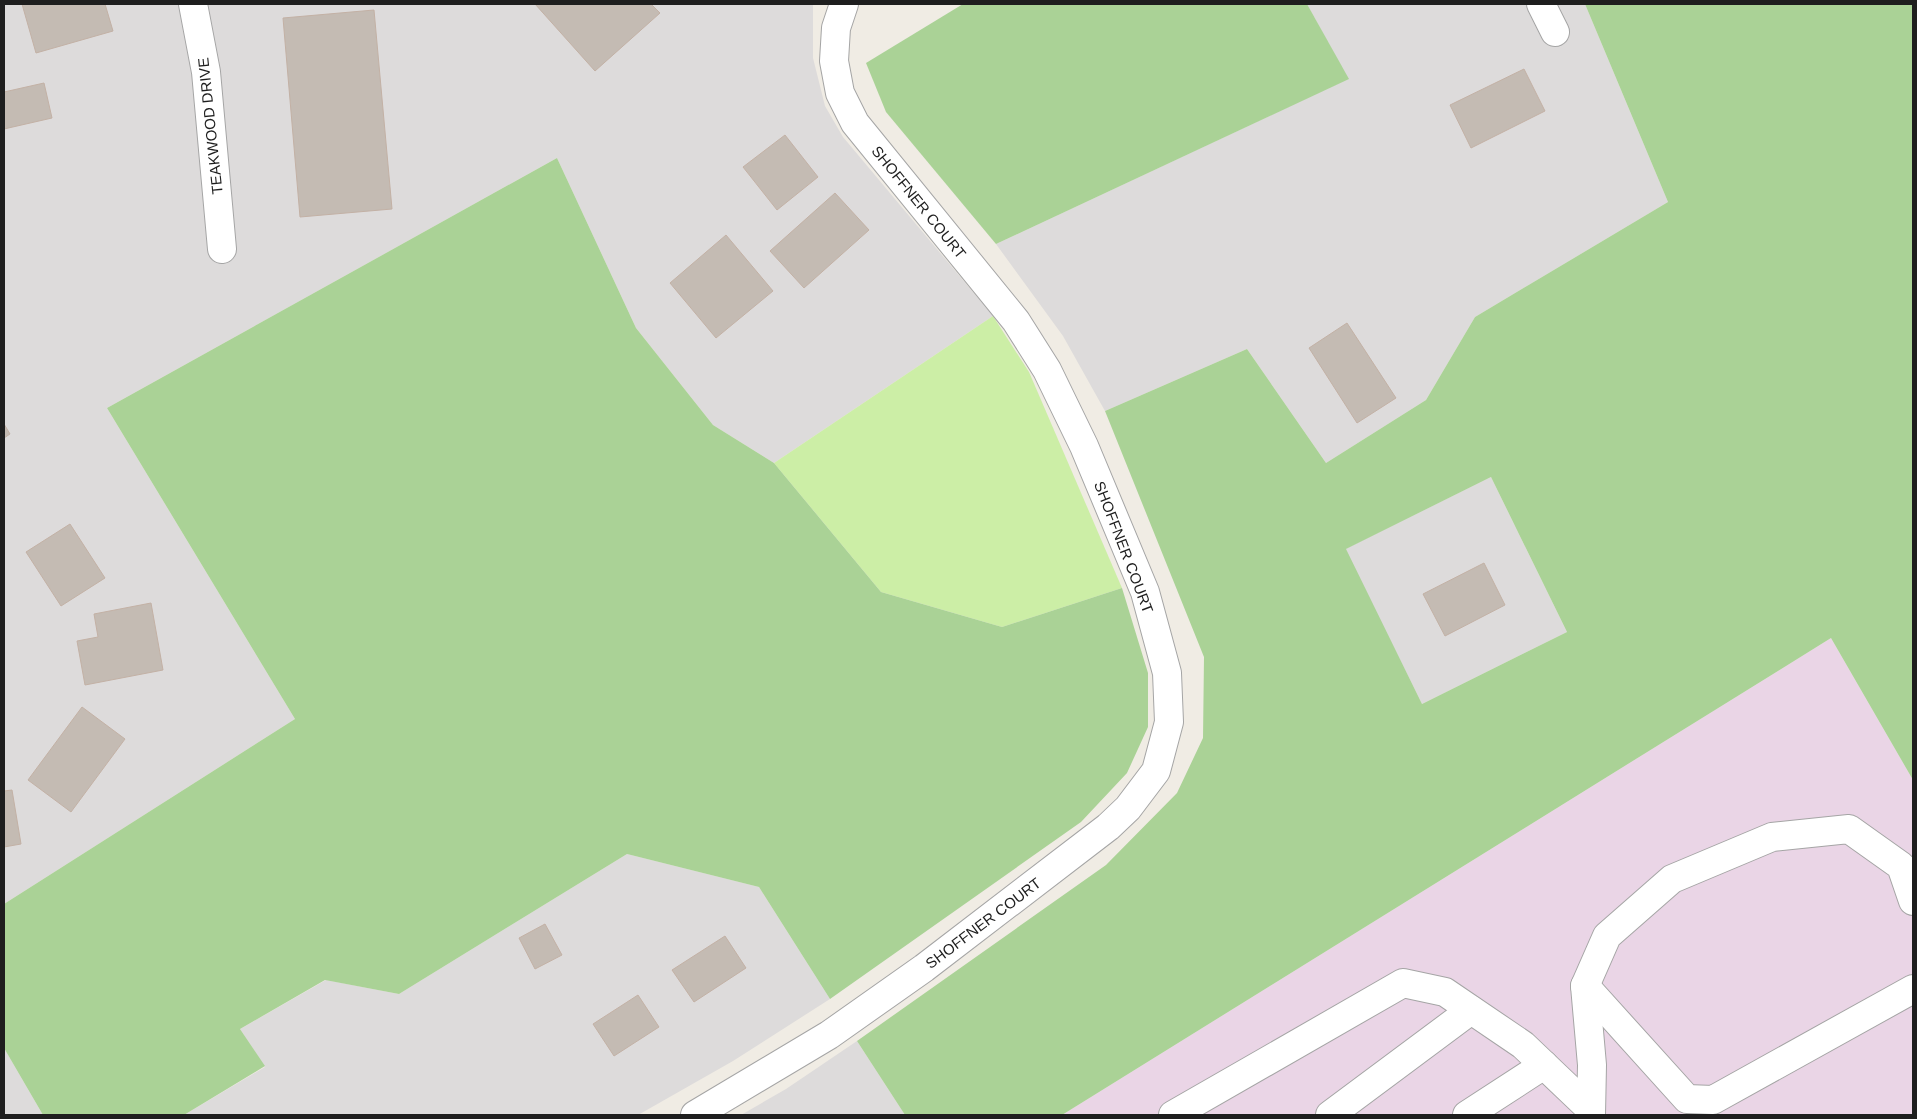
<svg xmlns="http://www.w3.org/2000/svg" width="1917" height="1119" font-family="Arial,sans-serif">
<rect width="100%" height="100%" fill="#f0ece4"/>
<g fill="#dddbdb">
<path d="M4,4H813V58L825,106L843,137L993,316L774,463L713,425L636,328L557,158L107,408L295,719L4,904Z"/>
<path d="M1307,4H1585L1668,202L1475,317L1426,400L1326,463L1247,349L1105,411L1063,336L996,244L1348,79Z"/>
<path d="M1491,477L1567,632L1422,704L1345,549Z"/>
<path d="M627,854L759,887L830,999L733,1061L638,1115H184L265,1067L240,1029L326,980L399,994Z"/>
<path d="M857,1041L905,1115H741L786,1089Z"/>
<path d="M4,1048L43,1115H4Z"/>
</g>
<path fill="#ead5e6" d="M1831,638L1913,780V1115H1062Z"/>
<path fill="#cceea6" d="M993,316L1029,372L1122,588L1002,627L881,592L774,463Z"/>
<g fill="#aad296" fill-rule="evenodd">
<path d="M963,4H1307L1349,79L996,244L886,112L866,63Z"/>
<path d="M1585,4H1913V780L1831,638L1062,1115H905L857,1041L1106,865L1177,793L1203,738L1204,657L1105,411L1247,349L1326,463L1426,400L1475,317L1668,202ZM1491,477L1567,632L1422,704L1346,549Z"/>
<path d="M557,158L636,328L713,425L774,463L881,592L1002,627L1122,588L1148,673V727L1127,773L1081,822L830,999L759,887L627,854L399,994L325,980L240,1029L265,1066L184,1115H43L4,1048V904L295,719L107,408Z"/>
</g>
<g fill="#c4bbb3" stroke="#c3b1a5">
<path d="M22,4H105L113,31L36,53Z"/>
<path d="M535,4H651L660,13L595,71Z"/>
<path d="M374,10L392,209L300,217L283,18Z"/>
<path d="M1524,69L1545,111L1471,148L1450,105Z"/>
<path d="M44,83L52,118L4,129V92Z"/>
<path d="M785,135L818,177L777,210L743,167Z"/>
<path d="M835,193L869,230L804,288L770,251Z"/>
<path d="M726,235L773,291L716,338L670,283Z"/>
<path d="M1347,323L1396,398L1357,423L1309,348Z"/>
<path d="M4,424L10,434L4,438Z"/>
<path d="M70,524L105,578L61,606L26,552Z"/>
<path d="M1484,563L1505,605L1445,636L1423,594Z"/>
<path d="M151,603L163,670L85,685L77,641L98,637L94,614Z"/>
<path d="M82,707L125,739L71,812L28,780Z"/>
<path d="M12,790L21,844L4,847V791Z"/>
<path d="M545,924L562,955L535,969L519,938Z"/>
<path d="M725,936L746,968L694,1002L672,970Z"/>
<path d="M638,995L659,1027L614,1056L593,1024Z"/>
</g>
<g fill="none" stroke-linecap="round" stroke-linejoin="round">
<g stroke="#a5a5a5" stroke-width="30">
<g id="minor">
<path d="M193,4L206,72L222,249"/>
<path d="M1541,4L1555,32"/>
<path d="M1585,986L1687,1099L1713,1100L1913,989"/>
<path d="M1591,1114L1592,1065L1585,986L1607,936L1672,879L1772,837L1849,829L1901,866L1913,901"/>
<path d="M695,1115L829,1035L924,968L1108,827L1128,808L1156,771L1169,722L1167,673L1145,592L1084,446L1047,370L1016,321L855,123L840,93L834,61L836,28L844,4"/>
<path d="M1173,1115L1403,983L1445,992L1523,1045L1586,1105L1591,1115"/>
<path d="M1330,1115L1471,1010"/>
<path d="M1467,1115L1544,1065"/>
</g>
</g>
<use href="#minor" stroke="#fff" stroke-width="28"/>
</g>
<g text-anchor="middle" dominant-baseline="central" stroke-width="4" stroke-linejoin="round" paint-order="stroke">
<g font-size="15" fill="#1e1e1e" stroke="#fff">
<text transform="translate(210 126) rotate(-96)">TEAKWOOD DRIVE</text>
<text transform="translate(919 202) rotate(51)">SHOFFNER COURT</text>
<text transform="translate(1124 547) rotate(69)">SHOFFNER COURT</text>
<text transform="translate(983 923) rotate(-37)">SHOFFNER COURT</text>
</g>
</g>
<rect width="1917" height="1119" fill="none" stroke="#1e1e1e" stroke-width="10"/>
</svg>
